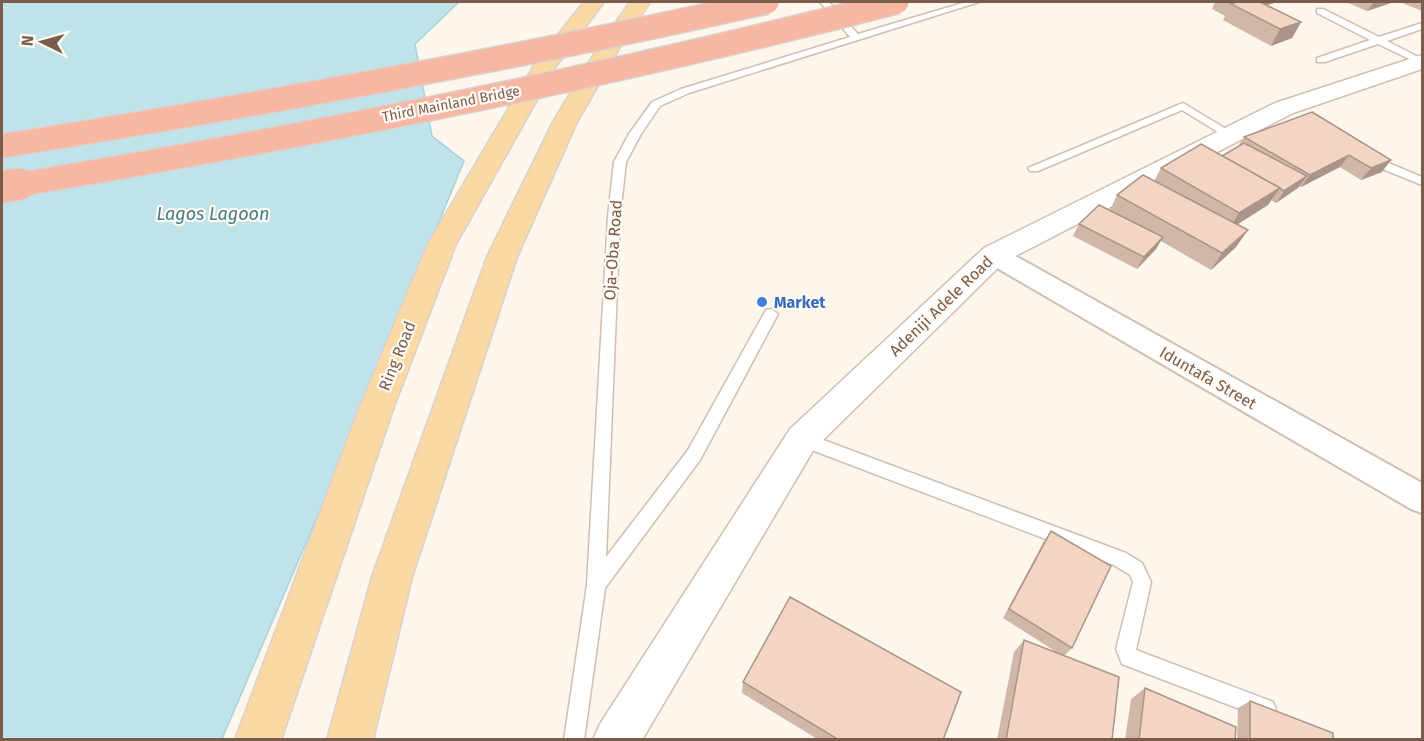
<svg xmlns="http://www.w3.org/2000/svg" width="1424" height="741" font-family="'Fira Sans',sans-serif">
<rect width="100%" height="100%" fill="#fdf6ec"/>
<path fill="#bfe3e8" stroke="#a5d3da" stroke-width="1.5" d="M2,2H459L415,44L432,136L464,161L336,473L222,739H2Z"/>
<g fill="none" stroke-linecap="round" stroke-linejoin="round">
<g stroke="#d1beb0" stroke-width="3">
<g id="service">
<path d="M820,2H829L858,34L966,2H979L689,93L660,106L641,134L626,162L620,216L606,557L688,450L766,310L771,309L778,314L700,460L605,588L584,740H564L587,585L608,216L614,162L629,134L652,102L681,89L850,37Z"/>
<path d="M1317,9H1323L1379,37L1422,23V29L1387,41L1422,59V65L1378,44L1325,62H1317V58L1370,40L1317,13Z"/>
<path d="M1183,103L1236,135L1234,137H1226L1182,110L1038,171H1030L1028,168Z"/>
<path d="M1367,154L1422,177V185L1363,161V155Z"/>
<path d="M802,432L1126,553L1142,563L1151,582L1136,650L1273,702L1276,709L1273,716L1266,719L1122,664L1116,649L1133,582L1130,575L1114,565L796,444L794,439L796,434Z"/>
</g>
</g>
<g stroke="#d1beb0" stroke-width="4">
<path id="minor" d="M994,246L1003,249L1422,483V513L1411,509L985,261L981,255L985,249Z"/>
</g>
<g stroke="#d1beb0" stroke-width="3">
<path id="tertiary" d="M1422,55V69L1293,113L1004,262L814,449L642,740H593L600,724L790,429L984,248L1275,103Z"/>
</g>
<g stroke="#dad1cd" stroke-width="3">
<g id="primary">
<path d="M584,2H604L556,66L456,244L393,409L281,740H235L359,409L428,244L535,64Z"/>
<path d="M630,2H650L619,49L577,122L517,257L412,577L373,740H327L372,577L487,257L553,122L597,49Z"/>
</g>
</g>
<use href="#service" fill="#fff" fill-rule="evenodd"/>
<use href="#minor" fill="#fff" fill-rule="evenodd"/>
<use href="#tertiary" fill="#fff" fill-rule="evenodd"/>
<use href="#primary" fill="#fbd9a5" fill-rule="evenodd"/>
<g stroke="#dad1cd" stroke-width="26" stroke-linecap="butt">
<g id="motorway-bridge-far1">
<path d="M2,146C258,105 514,59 767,2"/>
<path d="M11,186C309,136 604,78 897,2"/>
</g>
</g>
<g stroke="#dad1cd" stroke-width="34" stroke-linecap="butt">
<path id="motorway-bridge" d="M2,187L20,184"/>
</g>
<use href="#motorway-bridge-far1" stroke="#f7b7a3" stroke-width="23"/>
<use href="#motorway-bridge" stroke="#f7b7a3" stroke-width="31"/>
</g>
<g fill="#d1b7a8">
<path d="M1215,2H1277L1267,5L1301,22L1292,38L1271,46L1223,20L1225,16L1212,9Z"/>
<path d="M1346,2H1394L1367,11Z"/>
<path d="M1400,2H1422V11Z"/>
<path d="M1312,112L1382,172L1361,180L1340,167L1301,187L1300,186L1276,203L1271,200L1268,205L1237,225L1236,247L1211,270L1161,241L1156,249L1137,269L1073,236L1079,224L1110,210L1117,195L1154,181L1161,168L1222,156L1238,146L1244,137Z"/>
<path d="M1051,531L1072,648L1064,656L1112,740H997L1014,652L1024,640L1058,653L1003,618L1044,541Z"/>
<path d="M743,682L943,740H819L742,693Z"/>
<path d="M1145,688L1235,740H1125L1131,699Z"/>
<path d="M1250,701L1333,740H1237L1238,708Z"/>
</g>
<g fill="#aa9588">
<path d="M1249,2H1277L1246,12Z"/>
<path d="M1374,2H1394L1367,11Z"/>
<path d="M1301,22L1292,38L1271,46L1280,29Z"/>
<path d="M1349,155L1340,167L1301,187L1310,175Z"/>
<path d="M1391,160L1382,172L1361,180L1371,168Z"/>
<path d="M1307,176L1298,188L1276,203L1284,191Z"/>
<path d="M1280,188L1268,205L1228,230L1239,213Z"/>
<path d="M1248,230L1236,247L1211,270L1222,253Z"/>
<path d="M1163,237L1156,249L1137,269L1144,257Z"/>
</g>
<g fill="#f3d5c3" stroke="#aa9588" stroke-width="1.5">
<path d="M1236,2H1260L1301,22L1280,29L1231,4L1237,2Z"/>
<path d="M1312,112L1391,160L1371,168L1349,155L1310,175L1244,137Z"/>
<path d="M1244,143L1307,176L1284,191L1279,188H1280L1222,156Z"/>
<path d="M1201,144L1280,188L1239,213L1161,168Z"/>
<path d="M1143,175L1248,230L1222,253L1117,195Z"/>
<path d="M1099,205L1163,237L1144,257L1079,224Z"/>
<path d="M1051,531L1111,566L1072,648L1009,609Z"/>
<path d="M790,597L961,692L943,740H839L743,682Z"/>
<path d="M1024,640L1119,677L1112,740H1006Z"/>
<path d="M1145,688L1236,727L1235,740H1139Z"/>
<path d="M1250,701L1333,733V740H1250Z"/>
</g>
<circle fill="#3f7fe0" stroke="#fffaf3" stroke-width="2" cx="762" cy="302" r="6"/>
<g text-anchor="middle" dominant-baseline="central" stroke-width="4.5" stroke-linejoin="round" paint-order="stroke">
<g font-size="14" fill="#7a5c4d" stroke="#fffaf3">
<text transform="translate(451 104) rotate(-11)">Third Mainland Bridge</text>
</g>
<g font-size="16" fill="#7a5c4d" stroke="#fffaf3">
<text transform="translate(613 250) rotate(-86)">Oja-Oba Road</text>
<text transform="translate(941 306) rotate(-44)">Adeniji Adele Road</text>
<text transform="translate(397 356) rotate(-68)">Ring Road</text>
<text transform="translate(1208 378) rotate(30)">Iduntafa Street</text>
</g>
<g font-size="16" font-weight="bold" fill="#366cbe" stroke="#fffaf3" text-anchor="start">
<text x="774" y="302">Market</text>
</g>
<g font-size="18" font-style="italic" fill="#437c86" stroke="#fffaf3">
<text x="213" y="214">Lagos Lagoon</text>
</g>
</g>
<rect width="1424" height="741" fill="none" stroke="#7a5c4d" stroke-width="6"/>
<g transform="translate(42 42) rotate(275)" stroke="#fffaf3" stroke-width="4.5" paint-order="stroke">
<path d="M0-4.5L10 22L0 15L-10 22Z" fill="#7a5c4d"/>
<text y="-9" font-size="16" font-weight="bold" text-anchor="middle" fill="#7a5c4d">N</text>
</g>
</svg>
